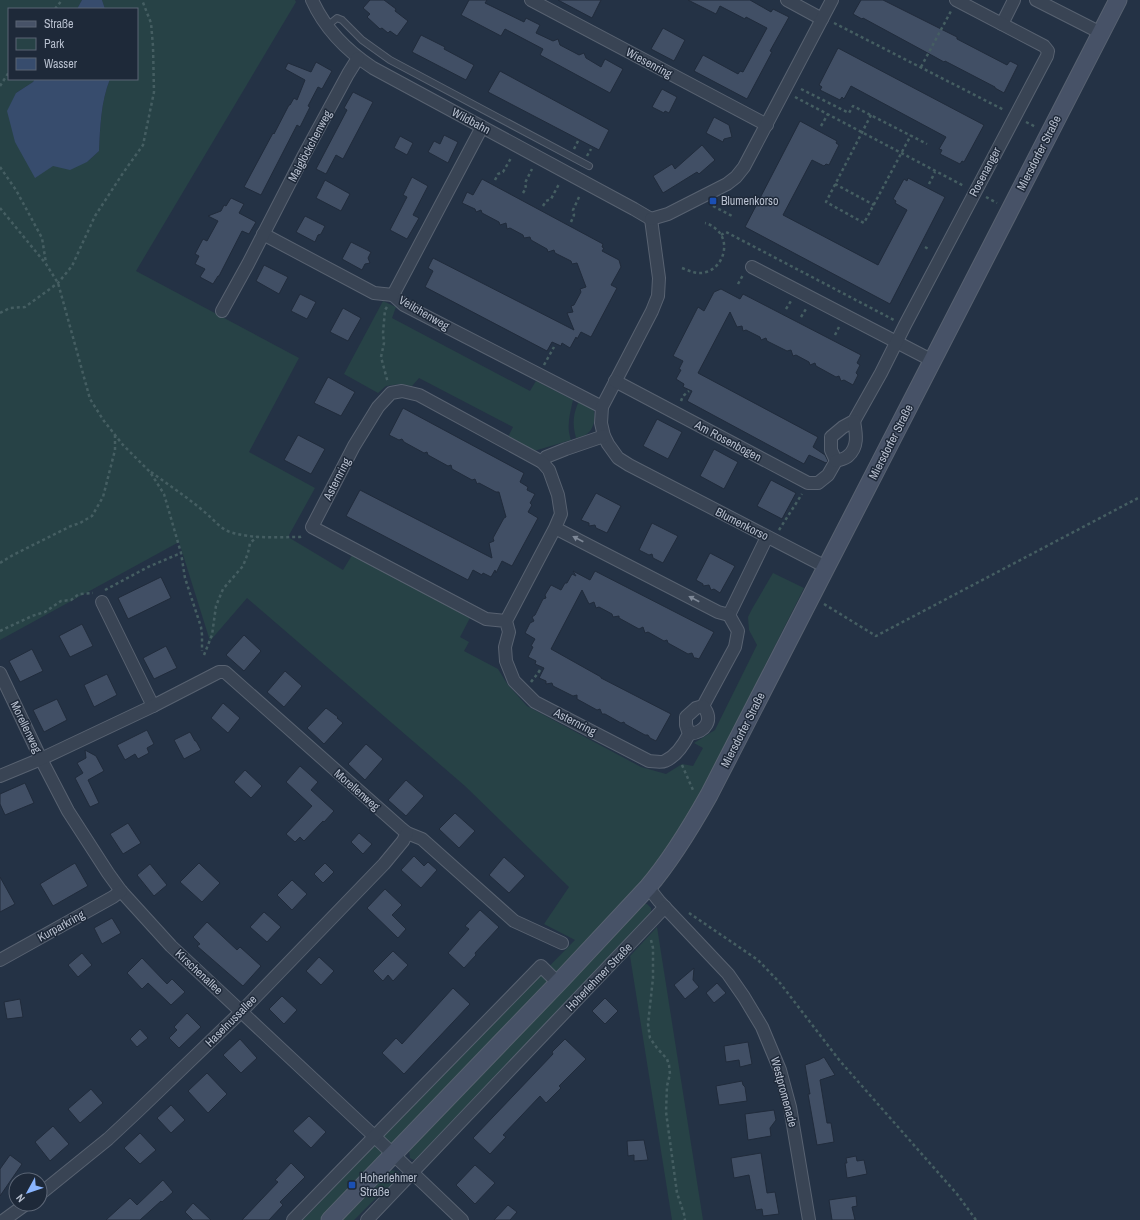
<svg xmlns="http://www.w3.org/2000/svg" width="1140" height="1220" font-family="'Archivo Narrow',sans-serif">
<rect width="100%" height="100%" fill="#243245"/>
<g fill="#274246">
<path d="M0,0H82L77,9H9V79H35L33,82L16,93L35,177L53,165L87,162L99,151C100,127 101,101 110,79H137V9H105L102,0H295L296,2L136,271L299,358L249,452L315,488L288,537L343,570L354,552L472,614L460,637L469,642L464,651L498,669L508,685L527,706L641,767L666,774L682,764L693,766L703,748L694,743L715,730L757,645L749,630L748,617L752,609L773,573L804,588L702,791L683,826L635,890L320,1220H303L407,1111L575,940L544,924L569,887L465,786L247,598L210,641L179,542L0,640Z"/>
<path d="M383,301L396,307L392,318L530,391L536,381L573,400C570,414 566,426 571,440L534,451L508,437L513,427L419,378L412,386L401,384L386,386L378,393L344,374Z"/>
<path d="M580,399C583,401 588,403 591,406C597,412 595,428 588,433C585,436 580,437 576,438C572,423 573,413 580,399Z"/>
<path d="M643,904H647L651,908V913L417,1159L414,1160L410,1158L409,1150L413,1143Z"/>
<path d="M657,927L703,1220H672L630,956Z"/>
<path d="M389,1170L398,1171L400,1178L384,1196H378L354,1220H340Z"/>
</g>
<g fill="#374c6d">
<path d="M82,0H102L105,9H77Z"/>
<path d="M35,79H110C101,101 100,127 99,151L87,162L70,170L53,166L35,178L15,142L7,111L16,93L33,82Z"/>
</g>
<g fill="#414f65" stroke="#202b3b">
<path d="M370,0H384L396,9L395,11L408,21L397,36L390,31L388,33L382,28L380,29L367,17L370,14L363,8Z"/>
<path d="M469,0H487L485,3L524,22L526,18L540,25L536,33L553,41L558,39L560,45L579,55L584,53L586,58L601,67L605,59L623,69L610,93L540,55L543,49L505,29L501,36L461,15Z"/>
<path d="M558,0H601L592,18Z"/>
<path d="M688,0H750L771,12L773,9L789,17L770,51L772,52L747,99L694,71L703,55L738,74L740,71L743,72L767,28L746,17L745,19L720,6L716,14Z"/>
<path d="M861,0H883L957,37V39L1007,65L1010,61L1018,65L1004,93L995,88V87L945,61L944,62L935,57L863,18L862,19L853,14Z"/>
<path d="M663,28L685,40L674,61L651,49Z"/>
<path d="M421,35L445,47L444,49L474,65L466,80L412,52Z"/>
<path d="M838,48L984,125L964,162L962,161L960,164L940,154L942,150L939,149L946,137L851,86L844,99L842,97L840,100L820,90L822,87L819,85Z"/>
<path d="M316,62L332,71L322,89L318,87L308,106L310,107L300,127L297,125L261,195L244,187L273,133L274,134L289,105H290L294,98L297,100L305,80L285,69L288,63L311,72Z"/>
<path d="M500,71L609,130L599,150L488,92Z"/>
<path d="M662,89L677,97L669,113L665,111L664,113L652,107Z"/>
<path d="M353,92L373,102L343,159L336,155L326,174L316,169L347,110L344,108Z"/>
<path d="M714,117L729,125L732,137L724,139L723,142L706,133Z"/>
<path d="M800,121L837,141L836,143L839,145L829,165L826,164L824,166L812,160L783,215L878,265L907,210L895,203L896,201L893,199L904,179L907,181L908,178L945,197L890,304L745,227Z"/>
<path d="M444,135L458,142L448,163L428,152L434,141L440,144Z"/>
<path d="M400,136L413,143L407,155L394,148Z"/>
<path d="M702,145L715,160L699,174L697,172L663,193L653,176L672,164L675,169Z"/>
<path d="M412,177L428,186L413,215L419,218L407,239L390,230L407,197L403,195Z"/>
<path d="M482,179L603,244L602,247L604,248L602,251L619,260L621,267L611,285L617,288L591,337L581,332L577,339L576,337L570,348L562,343L561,346L552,342L547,351L425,287L433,271L428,268L433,258L574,330L567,313L573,312L571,306L574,305L581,292L580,289L586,287L577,263L572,264L571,261L555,253L554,250L548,252L547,249L531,240L530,237L524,238L523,235L510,228L507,229L506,223L500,225L499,222L482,213L481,210L476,212L475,209L462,203L467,192L473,195Z"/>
<path d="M325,180L350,194L341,211L316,198Z"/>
<path d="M231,198L244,204L239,213L256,222L249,234L242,231L219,276H218L213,284L200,277L205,269L195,264L199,256L195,254L203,239L207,241L218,221L208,216L221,211L224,205L226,206Z"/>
<path d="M305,216L325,226L321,234L318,235L315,242L296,232Z"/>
<path d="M351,242L371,252L368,258L370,263L365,264L362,270L342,259Z"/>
<path d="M264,265L288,277L279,294L256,281Z"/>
<path d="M721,289L740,299L743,294L861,355L857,363L860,365L856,373L858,375L853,385L844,380L841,381L839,376L836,377L816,366L815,363L810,365L809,362L796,355L793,356L791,350L787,351L767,341L766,338L761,340L760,337L746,330L743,331L742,326L737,327L730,312L698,373L818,437L813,447L825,455L828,461L826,463L809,455L804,464L687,401L692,391L683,387L684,384L676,379L681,370L679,369L683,361L673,356L698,307L704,311L714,292Z"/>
<path d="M300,294L316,302L307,319L291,311Z"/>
<path d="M343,308L361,318L348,341L330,332Z"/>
<path d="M328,377L355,392L341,416L314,403Z"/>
<path d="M403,408L524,473L520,482L528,487L527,490L535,494L530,503L532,505L528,512L538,518L512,566L502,561L496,573L495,570L491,577L483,573L482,575L473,570L468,580L346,516L360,490L492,558L489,543L494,541L493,538L504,518L506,517L499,492H496L479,483L477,484L475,479L472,480L452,469L451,465L448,466L428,455L427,452L424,453L404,442L402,439L399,440L389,435Z"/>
<path d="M657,419L682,432L668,459L643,446Z"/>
<path d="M298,435L325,449L311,474L284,460Z"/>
<path d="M714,449L738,462L724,489L700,476Z"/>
<path d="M771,480L796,493L782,519L757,506Z"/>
<path d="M596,493L621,506L607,533L596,528L595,525L589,526V523L581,520Z"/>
<path d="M652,523L678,536L663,563L653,558L652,554L649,555L639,550Z"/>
<path d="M710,553L735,566L720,593L714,589L711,590L709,585L703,586V584L696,580Z"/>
<path d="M573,571L590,580L595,571L714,632L699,659L696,658H694L692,653L688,654L668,643L667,640L664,641L648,632L645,633L643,627L639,629L619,618V616L613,617L612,614L599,607L596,608L594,602L589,604L582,590L551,649L601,677V678L671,714L656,741L650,738L648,735H645L625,724L624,722L621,723L605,714H602L600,709L597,710L577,699V695L573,696L553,686L552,683L546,684V681L539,678L544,668L535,664L536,661L528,657L533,647L531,646L535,639L525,633L530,623L534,621L532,617L535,615L543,599L546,598L545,595L551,585L561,590L565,583H567L572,574L576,576Z"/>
<path d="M161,577L171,598L128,619L118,598Z"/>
<path d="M82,624L93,646L70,657L59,636Z"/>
<path d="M244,635L261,651L244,671L226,655Z"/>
<path d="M166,646L177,668L154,679L143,658Z"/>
<path d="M32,649L43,671L20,682L9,661Z"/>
<path d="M285,671L302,686L284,707L267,692Z"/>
<path d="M107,674L117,695L94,707L84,685Z"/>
<path d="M57,699L67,720L44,732L33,710Z"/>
<path d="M223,703L240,718L228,733L211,718Z"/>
<path d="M326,708L338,717L337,718L343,723L324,744L307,728Z"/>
<path d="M147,730L154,744L147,748L149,753L138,759L135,754L125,760L117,745Z"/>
<path d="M190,732L195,741H196L201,750L184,759L174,740Z"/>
<path d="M366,744L383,759L365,780L348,764Z"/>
<path d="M85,750L96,756L104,771L88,780L99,803L90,807L75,778L83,773L77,763L86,758Z"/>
<path d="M300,766L318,782L311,790L334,811L324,822L323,821L304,841L300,837L295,842L286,834L312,806L286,782Z"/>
<path d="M245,770L262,786L251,798L234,782Z"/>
<path d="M406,780L424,796L406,816L388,800Z"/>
<path d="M25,783L34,803L5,815L0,804V794Z"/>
<path d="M455,813L475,831L459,848L439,829Z"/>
<path d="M128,823L141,843L123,854L110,834Z"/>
<path d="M359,833L372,844L363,854L351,842Z"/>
<path d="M414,856L424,866L428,862L437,870L421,888L401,870Z"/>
<path d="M504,857L525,876L509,893L489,875Z"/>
<path d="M75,863L88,886L53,906L40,884Z"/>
<path d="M199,863L220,883L202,902L180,882Z"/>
<path d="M325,863L334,872L323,883L314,874Z"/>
<path d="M150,864L167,885L154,896L137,875Z"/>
<path d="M0,877L15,904L0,912Z"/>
<path d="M292,880L307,894L292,910L277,895Z"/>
<path d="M385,889L402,905L392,915L406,929L398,938L367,908Z"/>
<path d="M480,910L499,927L475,953L476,955L464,968L448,953L469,929L465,926Z"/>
<path d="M264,912L281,927L267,942L250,927Z"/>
<path d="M112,918L121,933L102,944L94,928Z"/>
<path d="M207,922L237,950L240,947L261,966L243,986L197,946L200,944L193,937Z"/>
<path d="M393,951L408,965L393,981L388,975L383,981L373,971Z"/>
<path d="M82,953L92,965L78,977L68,965Z"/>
<path d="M319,957L334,971L321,985L306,971Z"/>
<path d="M142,958L167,984L172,979L185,992L171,1005L148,983L142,989L127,973Z"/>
<path d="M694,968L693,980L699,987L685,999L674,985Z"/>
<path d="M717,983L726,993L714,1003L706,993Z"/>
<path d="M453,988L470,1004L404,1074L382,1053L396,1038L402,1044Z"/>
<path d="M282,996L297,1010L284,1024L269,1009Z"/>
<path d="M605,998L618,1011L605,1024L592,1011Z"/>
<path d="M20,999L23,1017L7,1019L4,1002Z"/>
<path d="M187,1013L201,1027L179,1048L169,1038L177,1030L174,1027Z"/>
<path d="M140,1029L148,1038L137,1047L130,1039Z"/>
<path d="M240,1039L257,1058L241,1073L223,1055Z"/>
<path d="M565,1039L586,1059L559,1086L561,1088L546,1103L540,1096L503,1135L506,1137L490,1154L473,1138L553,1054L552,1052Z"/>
<path d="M748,1042L752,1064L740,1067L739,1060L726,1062L724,1046Z"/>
<path d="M824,1057L835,1075L820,1080L827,1123H831L834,1142L817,1145L808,1094H810L805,1065L819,1060Z"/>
<path d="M207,1073L227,1094L208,1113L188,1091Z"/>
<path d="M742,1081L743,1085L745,1087L747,1101L719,1105L716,1086Z"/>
<path d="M91,1089L103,1103L80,1123L68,1109Z"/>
<path d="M171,1105L185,1120L171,1133L157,1118Z"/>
<path d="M774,1110L776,1120L770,1128L771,1136L748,1140L745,1114Z"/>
<path d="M309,1116L326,1132L311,1148L293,1131Z"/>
<path d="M53,1126L69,1144L50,1161L35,1142Z"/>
<path d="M140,1133L156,1150L140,1164L124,1148Z"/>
<path d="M644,1140L648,1160L634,1161V1155L628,1156L627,1141Z"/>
<path d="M761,1153L767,1193L775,1192L779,1214L763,1216L762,1209L756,1210L749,1175L734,1178L731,1158Z"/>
<path d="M10,1155L22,1164L0,1196V1169Z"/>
<path d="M856,1156L857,1161L864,1160L867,1174L847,1178L845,1163H847L846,1158Z"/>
<path d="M291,1163L305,1177L280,1202L283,1205L269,1220H242L278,1182L275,1180Z"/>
<path d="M475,1165L495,1183L475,1204L456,1185Z"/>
<path d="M163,1180L173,1192L162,1202L161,1201L140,1220H106L130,1198L137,1205Z"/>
<path d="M856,1196L857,1206L852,1207L855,1220H832L829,1200Z"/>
<path d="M193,1203L211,1220H193L185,1212Z"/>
<path d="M508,1205L517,1212L510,1220H494Z"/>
</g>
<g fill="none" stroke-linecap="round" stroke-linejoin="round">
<g stroke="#586271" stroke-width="8">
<path id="lane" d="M327,26L337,18L342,20L362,40L390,60L589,166"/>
</g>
<g stroke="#586271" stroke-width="14">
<g id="street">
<path d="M312,0C325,29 347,51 373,68L634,209L651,219"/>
<path d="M531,0L767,125"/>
<path d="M787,0L822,19"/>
<path d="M1036,0L1101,33"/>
<path d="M1002,24L1014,0"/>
<path d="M482,127L393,295L404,305L602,407"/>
<path d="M651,219L659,278L658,296L652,311L602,407L601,423L604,436L608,444L618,458L629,465L826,567"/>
<path d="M651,219L668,214L727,184L736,177L744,167L832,0"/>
<path d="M263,234L374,293L393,295"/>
<path d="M752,267L933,361"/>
<path d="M222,311L248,264L303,157L348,74L358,58"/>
<path d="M615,381L808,483H818L828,475L836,461L831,450V437L843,427L854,421L881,373L905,325L1047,56L1048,51L1044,46L956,0"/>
<path d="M836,461C839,460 845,459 848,456C859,447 856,433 854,421"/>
<path d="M542,462L546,457L566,449L604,436"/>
<path d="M102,602L153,706"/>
<path d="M729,615L767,537"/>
<path d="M506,621L486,619L312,527L354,446L378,407L391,393L402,391L419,395L542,462L549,470L558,495L561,514L555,528L506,621L509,632L505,647L506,661L514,681L535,702L649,761C653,761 661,763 665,761C677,756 684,744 689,734L686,725V717L696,708L703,706L735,647L738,631L729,615L718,612L555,528"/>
<path d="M0,673L41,759L68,811L108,873L121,891L171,946L374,1136L462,1220"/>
<path d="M689,734C706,732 714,720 703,706"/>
<path d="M0,776L41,759L153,706L219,672H225L402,829L407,833L422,839L514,921L562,943"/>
<path d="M648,887L659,901L728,974L744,997L762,1027L780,1070L790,1107L809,1220"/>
<path d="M0,960L113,897L121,891"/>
<path d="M40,1194L108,1139L138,1111L241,1012L384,864L403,841L407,833"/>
<path d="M4,1220L26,1204"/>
<path d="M293,1220L541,966L558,983"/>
<path d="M367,1220L665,907"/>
</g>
</g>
<g stroke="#586271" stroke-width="19">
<path id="secondary" d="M330,1220L562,979L648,887C672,859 691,827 709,795L1118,0"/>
</g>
<g stroke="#455e62" stroke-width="2.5" stroke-dasharray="3 3" stroke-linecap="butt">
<path d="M55,9L62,0"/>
<path d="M834,23L1004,110"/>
<path d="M921,67L951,11"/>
<path d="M0,86L9,72"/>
<path d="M801,89L849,113L853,106L927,144"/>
<path d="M795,97L964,186"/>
<path d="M871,115L826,202L864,223L911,135"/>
<path d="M1026,122L1036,127"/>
<path d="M821,126L828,114"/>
<path d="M574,149L578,141"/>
<path d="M587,156L591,149"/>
<path d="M0,167L16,190L42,238L46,263"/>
<path d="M495,180L498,174L503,172L511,158"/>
<path d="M835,184L874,205"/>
<path d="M929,184L935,172"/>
<path d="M523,193L526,188L525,183L532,169"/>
<path d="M986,197L997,203"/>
<path d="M543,206L546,201L551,199L559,184"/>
<path d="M713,206L734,217"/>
<path d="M0,208L46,264L58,283L90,399L104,421L123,445L150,472L164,494L181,553L185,578L201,627L202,635V651"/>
<path d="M571,222L574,215L573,210L580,195"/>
<path d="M721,235L726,232L894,320"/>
<path d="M925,247L930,250"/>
<path d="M682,268C690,271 697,275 706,272C724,267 731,241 716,229C713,226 709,224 705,223"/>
<path d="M738,284L743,275"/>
<path d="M387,307L385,310L383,333L384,343L381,357L388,383"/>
<path d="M786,309L791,301"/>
<path d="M0,313L10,308L25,307L58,283L72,266L95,216L123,173L143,145L154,92L153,46L151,23L142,0"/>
<path d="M801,317L806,309"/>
<path d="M835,335L839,327"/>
<path d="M544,365L554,347"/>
<path d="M681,401L683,396L689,391"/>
<path d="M151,472C170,486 190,499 208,515C215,521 221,529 230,532C252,539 277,537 300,537L303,535"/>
<path d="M779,530L802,494"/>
<path d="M0,563L13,555L71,526L80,523L92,516L103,497L115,450V435"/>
<path d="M105,590L148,567L181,553"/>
<path d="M824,604L876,636L1140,497"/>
<path d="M0,631L32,616L45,612L61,601L71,600L79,594L93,593"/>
<path d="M204,655L212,635L216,606L223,589L243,566L248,553L250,543L257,537"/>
<path d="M531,682C534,678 537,675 540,670"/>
<path d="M682,765L693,790"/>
<path d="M689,913L758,960L780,983L840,1061L957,1194L976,1220"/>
<path d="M651,940L653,948V978L648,1024L650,1038L657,1048L667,1059L669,1065L670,1074L667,1086L666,1112L677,1193L684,1214L685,1220"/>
</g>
<use href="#lane" stroke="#394454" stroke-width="6"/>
<use href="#street" stroke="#394454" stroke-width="12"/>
<use href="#secondary" stroke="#475267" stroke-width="17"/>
</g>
<defs><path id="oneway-solid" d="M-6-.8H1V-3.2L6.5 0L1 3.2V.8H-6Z"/></defs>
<g fill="#7e8897">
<use href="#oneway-solid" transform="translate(578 539) rotate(-153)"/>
<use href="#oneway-solid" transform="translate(694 599) rotate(-152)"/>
</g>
<g fill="#1a4fb4" stroke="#1e2939" stroke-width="1.5">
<rect x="709" y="197" width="8" height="8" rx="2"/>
<rect x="348" y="1181" width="8" height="8" rx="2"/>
</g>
<g text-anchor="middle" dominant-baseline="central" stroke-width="3" stroke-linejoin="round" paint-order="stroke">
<g font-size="12" fill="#b7bfce" stroke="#1e2939">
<text transform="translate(649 63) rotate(28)">Wiesenring</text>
<text transform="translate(471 121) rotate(28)">Wildbahn</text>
<text transform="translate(310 146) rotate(-62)">Maiglöckchenweg</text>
<text transform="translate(1039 153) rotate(-63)">Miersdorfer Straße</text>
<text transform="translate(985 172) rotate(-62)">Rosenanger</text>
<text transform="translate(424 313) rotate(30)">Veilchenweg</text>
<text transform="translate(728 441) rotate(28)">Am Rosenbogen</text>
<text transform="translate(891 442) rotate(-63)">Miersdorfer Straße</text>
<text transform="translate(337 479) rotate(-63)">Asternring</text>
<text transform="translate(742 524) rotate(27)">Blumenkorso</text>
<text transform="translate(575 722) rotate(27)">Asternring</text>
<text transform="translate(26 727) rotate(64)">Morellenweg</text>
<text transform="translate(743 730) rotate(-63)">Miersdorfer Straße</text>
<text transform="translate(357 790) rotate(41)">Morellenweg</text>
<text transform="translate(61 926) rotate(-29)">Kurparkring</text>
<text transform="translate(199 972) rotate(43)">Kirschenallee</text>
<text transform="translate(599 977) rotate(-46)">Hoherlehmer Straße</text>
<text transform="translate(231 1021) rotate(-45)">Haselnussallee</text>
<text transform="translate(784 1092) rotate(75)">Westpromenade</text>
</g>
<g font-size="12" fill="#b7bfce" stroke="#1e2939" text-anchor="start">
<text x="721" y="201">Blumenkorso</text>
<text x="360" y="1178">Hoherlehmer<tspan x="360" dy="14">Straße</tspan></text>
</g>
</g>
<rect x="8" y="8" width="130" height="72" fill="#1e2939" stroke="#5b6575"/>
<rect x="16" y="21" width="20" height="6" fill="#475267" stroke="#5b6575"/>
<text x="44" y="28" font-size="12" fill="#b7bfce">Straße</text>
<rect x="16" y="38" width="20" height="12" fill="#274246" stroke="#5b6575"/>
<text x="44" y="48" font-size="12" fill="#b7bfce">Park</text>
<rect x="16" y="58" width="20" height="12" fill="#374c6d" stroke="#5b6575"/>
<text x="44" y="68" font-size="12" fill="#b7bfce">Wasser</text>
<g transform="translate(28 1192) rotate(230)"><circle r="19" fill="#1e2939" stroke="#5b6575"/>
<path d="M0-3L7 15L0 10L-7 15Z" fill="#8ab5ff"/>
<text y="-6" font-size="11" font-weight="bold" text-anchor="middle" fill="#b7bfce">N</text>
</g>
</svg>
